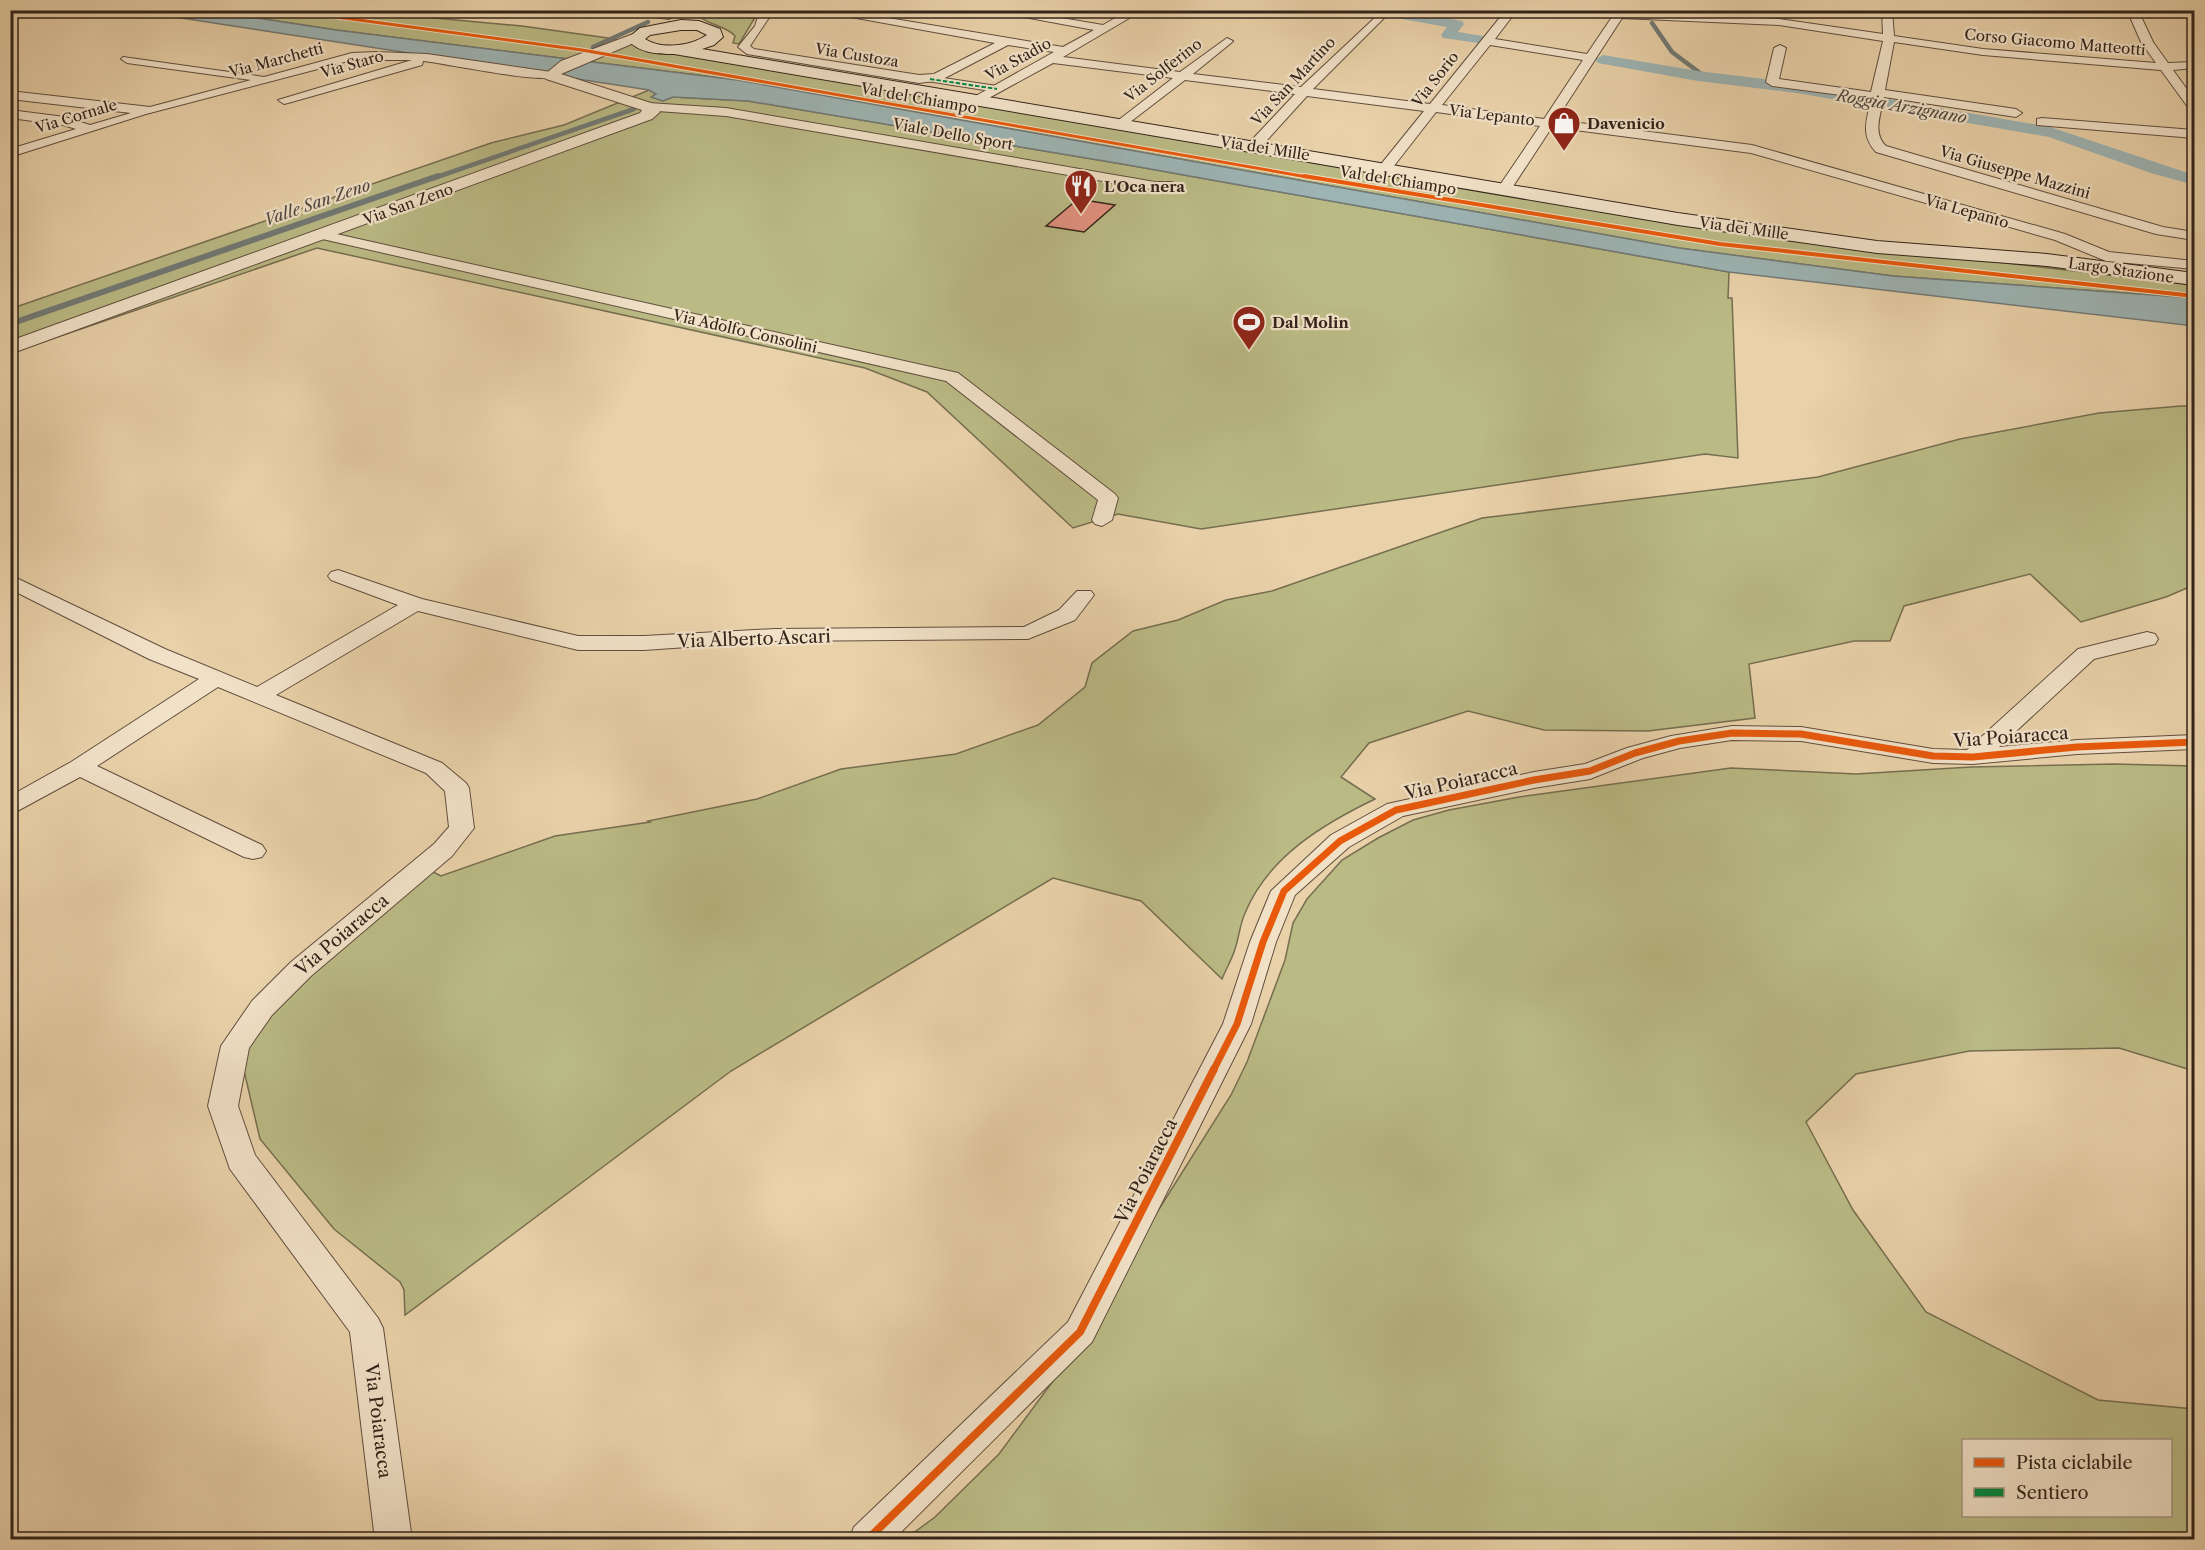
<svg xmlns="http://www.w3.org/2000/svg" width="2205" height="1550" font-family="'Libre Caslon Text',serif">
<rect width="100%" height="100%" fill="#e9d1a9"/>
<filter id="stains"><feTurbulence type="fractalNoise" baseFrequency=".00333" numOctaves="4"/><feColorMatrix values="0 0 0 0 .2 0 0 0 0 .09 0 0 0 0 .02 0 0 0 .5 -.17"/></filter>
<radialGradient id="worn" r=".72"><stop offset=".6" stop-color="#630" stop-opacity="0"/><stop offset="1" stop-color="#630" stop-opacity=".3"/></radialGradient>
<g fill="#baba85" stroke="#766e50" stroke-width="1.5" fill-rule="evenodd">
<path d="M211,11H359L522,26L608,38L1878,248L2194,285V298L1893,276L1679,248L737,80L336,30Z"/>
<path d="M698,11L699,10L759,11L739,44L733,43L735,36C725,25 710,26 699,16Z"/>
<path d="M649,90L656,94L652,97L663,101L673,97L748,101L1128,165L1729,272L1728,298H1732L1738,458L1705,454L1201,529L1118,514L1073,528L927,392L865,368L317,248L11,353L10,309L491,143L564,125Z"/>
<path d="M2181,406H2194V585L2166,597L2081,622L2030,574L1904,606L1890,641H1854L1749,664L1755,718L1648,731L1544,730L1468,711L1369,743L1341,777L1375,799C1323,824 1268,857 1245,913C1240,924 1239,937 1235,949C1232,959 1226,969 1222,979L1141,901L1053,878L731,1071L405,1315L404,1290L400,1282L334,1229L260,1139L245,1075L235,1046L423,867L441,876L555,836L650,822L648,821L757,799L841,769L956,754L1038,725L1085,687L1092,663L1133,631L1178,620L1226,600L1272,591L1482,518L1818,477L1960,439L2099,413Z"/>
<path d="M2114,764L2194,766V1071L2119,1048L1969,1051L1856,1074L1806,1122L1853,1210L1926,1312L2098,1400L2194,1409V1539L904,1540L935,1517L999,1454L1076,1350L1120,1271L1231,1095L1247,1062L1285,960L1293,923L1307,899L1342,860L1378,838L1413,820L1449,810L1519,797L1731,768L1856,774L1971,767ZM1964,1440H2170V1516H1964Z"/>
</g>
<path fill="#9db4b4" stroke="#727a76" stroke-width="1.5" d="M136,11H211L336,30L737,80L1679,248L1893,276L2194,298V326L1729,272L1128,165L748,101L673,97L663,101L651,97L656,94L649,90Z"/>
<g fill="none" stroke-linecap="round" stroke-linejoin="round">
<g stroke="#727a76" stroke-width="4.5">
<path d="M1652,23L1672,52L1704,76"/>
<path d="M593,47L648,22"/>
<path d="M434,178L634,109"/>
</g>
<path stroke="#727a76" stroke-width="6" d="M10,324L438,176"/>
<g fill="#9db4b4" fill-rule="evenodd">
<path d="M1385,10H1401L1462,21L1464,24L1458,32L1483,36L1485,39L1478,43L1443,38L1441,35L1447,27L1385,16Z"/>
<path d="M1603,55L1698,71L1797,83L2050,127L2194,175V185L2151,173L2049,137L1797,93L1698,81L1598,63L1595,60Z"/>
</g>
</g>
<path fill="#e39281" stroke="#32231a" stroke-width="1.5" d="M1078,199L1115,205L1084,232L1046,226Z"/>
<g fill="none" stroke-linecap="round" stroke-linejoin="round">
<g stroke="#604e3e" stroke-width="2">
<path id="pedestrian" d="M930,76L997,86L1002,89L997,92L927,81L925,79Z"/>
</g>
<g stroke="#604e3e" stroke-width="2">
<g id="minor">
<path d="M607,10C623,10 662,7 674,16L669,19Z"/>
<path d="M760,10H774L750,46L754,49L919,75L934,74L995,43L812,10H840L1063,47L1094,30L987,10H1015L1103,25L1129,10H1143L1063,57L1180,72L1227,38L1233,41L1231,43L1193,74L1301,87L1382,11L1386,12V16L1313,89L1430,104L1506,10H1517L1495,39L1587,54L1612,17L1586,10L1779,19L1883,34L1882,10H1892L1894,36L1983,49L2156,63L2141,42L2127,10H2138L2153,42L2168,63L2194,62V68L2173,70L2194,99V111L2190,110L2161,70L1983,55L1894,42L1885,90L2016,109L2022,113L2016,117L1884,97C1881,114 1872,133 1886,146L2163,227L2194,232V240L2156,234L1876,152C1860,135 1867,120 1871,99L1772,86L1766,82L1774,48L1780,45L1786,48L1779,79L1871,92L1883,41L1779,25L1622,18L1556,120L1752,145L2065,234L2109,252L2194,261V269L2106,261L2055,240L1751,153L1552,127L1510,191L1505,192L1498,188L1540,126L1436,112L1390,171L1385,172L1378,168L1424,111L1307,96L1259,149H1249V143L1295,94L1185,80L1121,129L1115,125L1116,122L1173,78L1053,63L976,105L970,101L972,98L1054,52L1008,45L941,80L919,83L747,54L738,47L755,26ZM1490,45L1583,60L1544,119L1442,105Z"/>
<path d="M377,52L427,54L551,72L557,76C546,85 444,63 423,61L422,65L288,103L284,104L278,100L412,60H352L146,114L10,157V149L76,129L63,125L10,118V110L65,117L90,125L131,113L10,99V91L150,107L251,80L127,63L121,59L123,57L264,77L352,53Z"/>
<path d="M648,103L726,108L1155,182H1173L1180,186L1173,190H1155L726,116L644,110V104Z"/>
<path d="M2042,118L2194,130V138L2037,125V119Z"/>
<path d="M323,231L958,373L1115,494L1118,498L1112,520L1102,526L1095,524L1092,520L1098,500L946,381L318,238L316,235L318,232Z"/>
<path d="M338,570L422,599L578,636H644L775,629L1024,627L1059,610L1077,591H1091L1094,595L1075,620L1028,639L775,641L644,650H578L418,611L276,695L442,763L466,783L469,788L474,828L452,856L311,976L272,1015L249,1048L238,1106L255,1155L378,1318L383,1328L412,1540H375L350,1332L230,1169L208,1106L221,1046L252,1001L291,962L434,844L449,827L445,791L426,773L218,687L97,766L262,845L266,851L262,857L253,859L244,857L80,777L10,815V796L71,762L199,679L149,659L10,589V575L165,649L257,687L398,605L331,580L328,576L331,572Z"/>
<path d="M2147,632L2155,634L2158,639L2155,644L2094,659L1999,747L2077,740L2194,735V749L2077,754L1973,764L1933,763L1801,741L1732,740L1680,748L1643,758L1590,779L1534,788L1403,816L1349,847L1295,895L1276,942L1251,1024L1092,1342L893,1540H849L854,1527L1068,1322L1223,1024L1250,942L1271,891L1331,835L1387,804L1534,772L1585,764L1627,748L1671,736L1732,726L1801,727L1933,749L1967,750L2078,649Z"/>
</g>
</g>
<g stroke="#604e3e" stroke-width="2">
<path id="tertiary" d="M636,33L643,37L641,40L561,74L654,104L660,112L652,119L10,354V341L640,113L642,110L546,79L543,76L561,61Z"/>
</g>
<g stroke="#32231a" stroke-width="2">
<path id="secondary" d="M681,20L699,21L720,29L723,37L714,45L702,49L1678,213L1877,241L2047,254L2194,273V285L2047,266L1877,253L1678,225L674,54C657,54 638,53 627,39L640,28ZM681,30H697L707,35C691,46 662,50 645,39L650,35Z"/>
</g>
<use href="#pedestrian" fill="#f1e1c7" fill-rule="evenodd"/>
<use href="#minor" fill="#f1e1c7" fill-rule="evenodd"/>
<use href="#tertiary" fill="#f1e1c7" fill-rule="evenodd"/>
<use href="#secondary" fill="#f1e1c7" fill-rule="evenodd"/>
<path stroke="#00873e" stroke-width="2" stroke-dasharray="4.5 2" stroke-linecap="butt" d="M930,79L997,89"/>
<g stroke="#f1e1c7" stroke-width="5">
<path id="cycleway-far3" d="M284,10L582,50L1313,178"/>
</g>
<g stroke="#f1e1c7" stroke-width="6">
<path id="cycleway-far2" d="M1304,176L1720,244L2194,296"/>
</g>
<g stroke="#f1e1c7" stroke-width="10">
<path id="cycleway-far1" d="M1213,1071L1237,1024L1263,942L1284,891L1340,841L1396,810L1534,780L1590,771L1635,753L1679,741L1732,733L1801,734L1933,756L1973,757L2077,747L2194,742"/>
</g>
<g stroke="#f1e1c7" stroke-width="12">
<path id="cycleway" d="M867,1540L1080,1332L1214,1069"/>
</g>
<use href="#cycleway-far3" stroke="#e8590c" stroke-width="3"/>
<use href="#cycleway-far2" stroke="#e8590c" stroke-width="4"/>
<use href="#cycleway-far1" stroke="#e8590c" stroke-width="7"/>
<use href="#cycleway" stroke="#e8590c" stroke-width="8"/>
</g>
<defs>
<g id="shop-pin" transform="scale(1.725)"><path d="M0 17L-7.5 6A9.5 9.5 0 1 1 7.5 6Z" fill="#8f2418" stroke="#f1e1c7"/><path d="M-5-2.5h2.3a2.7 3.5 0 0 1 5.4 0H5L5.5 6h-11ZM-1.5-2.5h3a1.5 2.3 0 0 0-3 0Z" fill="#fff"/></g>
<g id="restaurant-pin" transform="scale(1.725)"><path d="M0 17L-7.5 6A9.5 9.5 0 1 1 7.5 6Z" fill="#8f2418" stroke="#f1e1c7"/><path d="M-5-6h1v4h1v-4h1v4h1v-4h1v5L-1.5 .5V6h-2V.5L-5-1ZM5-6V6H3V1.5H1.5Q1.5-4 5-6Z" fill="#fff"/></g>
<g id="stadium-pin" transform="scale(1.725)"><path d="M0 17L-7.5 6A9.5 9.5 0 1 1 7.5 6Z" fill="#8f2418" stroke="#f1e1c7"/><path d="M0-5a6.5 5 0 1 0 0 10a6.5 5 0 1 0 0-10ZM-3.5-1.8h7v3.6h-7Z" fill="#fff"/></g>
</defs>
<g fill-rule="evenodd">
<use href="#shop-pin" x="1564" y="123"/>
<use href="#restaurant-pin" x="1081" y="186"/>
<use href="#stadium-pin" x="1249" y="322"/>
</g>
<g text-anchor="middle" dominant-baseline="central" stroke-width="4.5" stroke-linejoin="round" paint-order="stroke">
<g font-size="15" fill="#32231a" stroke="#f1e1c7">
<text transform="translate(2055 42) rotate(5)">Corso Giacomo Matteotti</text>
<text transform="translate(857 55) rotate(9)">Via Custoza</text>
<text transform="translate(1018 59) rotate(-29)">Via Stadio</text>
<text transform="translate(276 60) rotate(-15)">Via Marchetti</text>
<text transform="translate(352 64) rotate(-16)">Via Staro</text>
<text transform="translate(1163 70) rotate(-38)">Via Solferino</text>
<text transform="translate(1435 79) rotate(-52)">Via Sorio</text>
<text transform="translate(1293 81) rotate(-47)">Via San Martino</text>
<text transform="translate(919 98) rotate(10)">Val del Chiampo</text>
<text transform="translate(1492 115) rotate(7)">Via Lepanto</text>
<text transform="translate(76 116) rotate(-17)">Via Cornale</text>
<text transform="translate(953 134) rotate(10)">Viale Dello Sport</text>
<text transform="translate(1265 148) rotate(9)">Via dei Mille</text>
<text transform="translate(2015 172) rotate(16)">Via Giuseppe Mazzini</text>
<text transform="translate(1398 180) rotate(9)">Val del Chiampo</text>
<text transform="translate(408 204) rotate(-20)">Via San Zeno</text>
<text transform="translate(1967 211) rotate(16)">Via Lepanto</text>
<text transform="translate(1744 228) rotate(8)">Via dei Mille</text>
<text transform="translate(2121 270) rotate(8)">Largo Stazione</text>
<text transform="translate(745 331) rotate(13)">Via Adolfo Consolini</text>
</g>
<g font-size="15" font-weight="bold" fill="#32231a" stroke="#f1e1c7" text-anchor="start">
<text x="1587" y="123">Davenicio</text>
<text x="1104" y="186">L'Oca nera</text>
<text x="1272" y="322">Dal Molin</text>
</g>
<g font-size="16" font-style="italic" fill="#4d4740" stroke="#f1e1c7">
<text transform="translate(1902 106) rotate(10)">Roggia Arzignano</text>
<text transform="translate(317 202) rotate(-19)">Valle San Zeno</text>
</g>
<g font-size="18" fill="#32231a" stroke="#f1e1c7">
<text transform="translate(754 639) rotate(-2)">Via Alberto Ascari</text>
<text transform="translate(2011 737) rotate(-4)">Via Poiaracca</text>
<text transform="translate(1461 781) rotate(-13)">Via Poiaracca</text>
<text transform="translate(342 935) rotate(-40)">Via Poiaracca</text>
<text transform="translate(1146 1171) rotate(-63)">Via Poiaracca</text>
<text transform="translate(378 1421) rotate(83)">Via Poiaracca</text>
</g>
</g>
<rect width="2205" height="1550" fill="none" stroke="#e9d1a9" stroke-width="36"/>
<rect x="12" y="12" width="2181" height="1526" fill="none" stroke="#32231a" stroke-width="3"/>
<rect x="18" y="18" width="2169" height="1514" fill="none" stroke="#32231a" stroke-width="1.5"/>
<rect x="1962" y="1439" width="210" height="78" fill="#f1e1c7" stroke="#a59582" stroke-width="1.5"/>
<rect x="1974" y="1458" width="30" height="9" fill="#e8590c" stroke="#a59582" stroke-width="1.5"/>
<text x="2016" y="1469" font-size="18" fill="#32231a">Pista ciclabile</text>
<rect x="1974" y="1488" width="30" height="9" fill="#00873e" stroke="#a59582" stroke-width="1.5"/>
<text x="2016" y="1499" font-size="18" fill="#32231a">Sentiero</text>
<rect width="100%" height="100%" filter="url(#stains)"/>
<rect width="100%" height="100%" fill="url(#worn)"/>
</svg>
